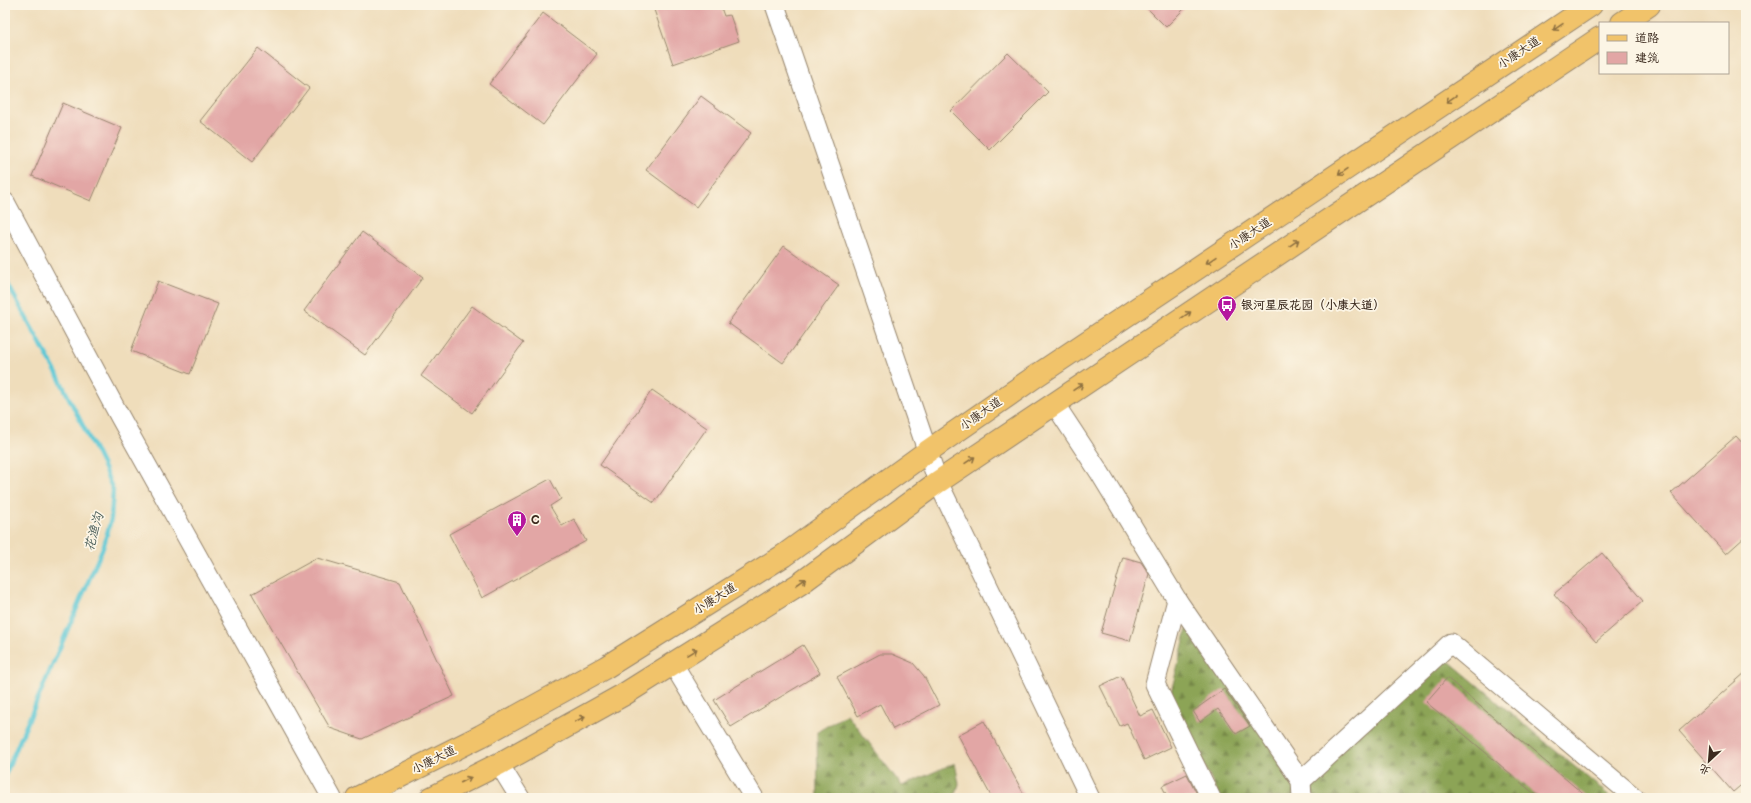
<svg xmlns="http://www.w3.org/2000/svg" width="1751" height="803" font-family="'Balsamiq Sans','LXGW WenKai TC',sans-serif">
<defs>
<pattern id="forest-firs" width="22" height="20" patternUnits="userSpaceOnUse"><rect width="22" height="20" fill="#8ca456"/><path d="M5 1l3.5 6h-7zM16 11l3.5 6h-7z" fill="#748647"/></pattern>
</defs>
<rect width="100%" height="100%" fill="#fcf5e5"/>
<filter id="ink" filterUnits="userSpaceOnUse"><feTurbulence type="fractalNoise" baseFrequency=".025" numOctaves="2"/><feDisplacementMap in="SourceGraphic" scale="8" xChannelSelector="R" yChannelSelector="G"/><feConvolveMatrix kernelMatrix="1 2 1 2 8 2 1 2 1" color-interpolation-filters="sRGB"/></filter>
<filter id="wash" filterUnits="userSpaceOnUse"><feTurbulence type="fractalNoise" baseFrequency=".012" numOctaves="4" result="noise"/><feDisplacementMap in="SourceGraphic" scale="16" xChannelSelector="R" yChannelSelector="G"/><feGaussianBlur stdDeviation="0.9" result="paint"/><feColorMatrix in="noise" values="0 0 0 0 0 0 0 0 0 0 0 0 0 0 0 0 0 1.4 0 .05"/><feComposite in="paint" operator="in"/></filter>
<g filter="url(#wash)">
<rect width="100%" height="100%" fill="#efddbb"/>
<g fill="url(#forest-firs)" stroke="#64673a">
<path d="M1190,617L1298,788L1444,657L1612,798H1220L1170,696Z"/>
<path d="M847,714L902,786L955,763L959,784L954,798H818L817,732Z"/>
</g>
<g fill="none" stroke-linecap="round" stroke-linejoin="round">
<path stroke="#5bc7d5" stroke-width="4.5" d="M5,279L57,374L103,466L113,490L111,519L104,545L5,775"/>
</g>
<g id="blocks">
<g fill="#e2a6a5">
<path d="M660,5H720L724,16L730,15L739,41L673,64L653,7Z"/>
<path d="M1144,5H1188L1166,27Z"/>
<path d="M543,13L597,54L543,125L489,84Z"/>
<path d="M258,48L309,88L252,162L200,121Z"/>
<path d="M1008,53L1048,92L990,150L951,111Z"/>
<path d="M701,96L751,133L696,207L646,170Z"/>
<path d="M63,103L122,128L91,201L32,176Z"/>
<path d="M362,232L423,277L365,355L304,311Z"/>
<path d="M784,246L839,285L783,363L728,323Z"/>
<path d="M158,281L218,304L190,374L131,351Z"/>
<path d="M472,306L523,343L472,413L421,376Z"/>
<path d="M652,390L707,428L654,503L600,465Z"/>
<path d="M1736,436L1746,447V536L1726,554L1671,493Z"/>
<path d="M550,479L561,499L550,506L562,526L574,519L586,541L482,598L449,534Z"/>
<path d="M1602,553L1643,601L1596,642L1554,594Z"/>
<path d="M1123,557L1141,562L1149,574L1130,641L1101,633Z"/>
<path d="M317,558L400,582L454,696L362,739L330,728L252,594Z"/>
<path d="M803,645L820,673L731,727L714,700Z"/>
<path d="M880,654H892L913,663L924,676L939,705L893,729L880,704L858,716L837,677Z"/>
<path d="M1746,672V781L1733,792L1679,731Z"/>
<path d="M1121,676L1140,716L1153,710L1171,747L1144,760L1127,723L1120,726L1100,686Z"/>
<path d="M1447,678L1588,798H1539L1426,702Z"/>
<path d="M1224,689L1250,726L1236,734L1218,709L1200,722L1193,711Z"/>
<path d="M984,721L1026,798H992L958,735Z"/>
<path d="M1187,774L1199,798H1168L1162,786Z"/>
</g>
</g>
</g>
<g filter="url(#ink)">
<use href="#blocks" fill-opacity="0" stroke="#95846c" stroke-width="1"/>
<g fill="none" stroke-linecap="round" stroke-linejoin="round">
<g stroke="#95846c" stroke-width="21">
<g id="minor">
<path d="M775,5L938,482L1090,798"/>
<path d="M5,202L120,417L332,798"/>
<path d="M1054,403L1100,473L1177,600L1301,781L1302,798"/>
<path d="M1177,600L1155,684L1211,798"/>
<path d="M673,664L754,798"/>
<path d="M499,764L520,798"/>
<path d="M1301,781L1451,643L1635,798"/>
</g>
</g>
<g stroke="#95846c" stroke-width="24">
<g id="major">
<path d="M1622,23L1649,5"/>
<path d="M357,798L481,736L606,667L783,556L928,451L1036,376L1591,5"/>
<path d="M431,798L499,764L623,695L801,583L938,482L1600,38"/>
</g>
</g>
<use href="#minor" stroke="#fff" stroke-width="19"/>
<use href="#major" stroke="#f1c36a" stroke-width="22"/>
</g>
<defs><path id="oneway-shaft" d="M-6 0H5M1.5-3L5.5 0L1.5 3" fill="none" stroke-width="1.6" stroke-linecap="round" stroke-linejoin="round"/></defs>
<g stroke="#8d6f40">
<use href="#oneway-shaft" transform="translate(1558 27) rotate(146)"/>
<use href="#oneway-shaft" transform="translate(1451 99) rotate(146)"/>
<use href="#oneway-shaft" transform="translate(1343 172) rotate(146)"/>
<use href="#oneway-shaft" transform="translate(1294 243) rotate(-34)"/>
<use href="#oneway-shaft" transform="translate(1211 260) rotate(146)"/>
<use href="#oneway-shaft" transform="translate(1186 315) rotate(-34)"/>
<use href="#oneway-shaft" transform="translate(1078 387) rotate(-34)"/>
<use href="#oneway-shaft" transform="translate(970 460) rotate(-34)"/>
<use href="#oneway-shaft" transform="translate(801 582) rotate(-35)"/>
<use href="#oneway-shaft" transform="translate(692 652) rotate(-32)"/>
<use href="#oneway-shaft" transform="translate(580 719) rotate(-29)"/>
<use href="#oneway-shaft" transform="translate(466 780) rotate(-27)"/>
</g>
</g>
<defs>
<g id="bus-pin" transform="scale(1)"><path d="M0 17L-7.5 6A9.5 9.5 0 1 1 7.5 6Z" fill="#b5179e" stroke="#fcf5e5"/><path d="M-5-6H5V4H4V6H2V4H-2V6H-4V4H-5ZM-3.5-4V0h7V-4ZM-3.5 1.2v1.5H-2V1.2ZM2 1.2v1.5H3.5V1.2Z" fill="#fff"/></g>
<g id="building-pin" transform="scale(1)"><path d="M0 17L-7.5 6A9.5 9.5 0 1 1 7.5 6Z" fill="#b5179e" stroke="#fcf5e5"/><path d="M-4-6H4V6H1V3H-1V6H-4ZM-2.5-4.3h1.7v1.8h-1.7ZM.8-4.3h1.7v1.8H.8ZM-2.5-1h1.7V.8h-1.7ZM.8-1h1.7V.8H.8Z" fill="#fff"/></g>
</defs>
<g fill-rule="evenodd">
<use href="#bus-pin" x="1227" y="305"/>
<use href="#building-pin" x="517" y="520"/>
</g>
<g text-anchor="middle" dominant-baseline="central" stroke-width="3.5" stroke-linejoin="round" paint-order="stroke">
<g font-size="12" fill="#3b2a1e" stroke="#fcf5e5">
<text transform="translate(1519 53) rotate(-34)">小康大道</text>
<text transform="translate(1250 234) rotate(-34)">小康大道</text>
<text transform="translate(981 414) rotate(-35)">小康大道</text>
<text transform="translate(715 599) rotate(-32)">小康大道</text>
<text transform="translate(434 760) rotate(-27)">小康大道</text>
</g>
<g font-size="12" font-weight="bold" fill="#3b2a1e" stroke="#fcf5e5" text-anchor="start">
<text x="1241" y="305">银河星辰花园（小康大道）</text>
<text x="531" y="520">C</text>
</g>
<g font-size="13" font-style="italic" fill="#455955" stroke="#fcf5e5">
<text transform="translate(94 532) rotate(-74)">花渔沟</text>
</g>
</g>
<rect width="1751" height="803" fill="none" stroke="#fcf5e5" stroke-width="20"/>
<rect x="1599" y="22" width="130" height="52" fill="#fcf5e5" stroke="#afa495"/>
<rect x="1607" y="35" width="20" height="6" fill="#f1c36a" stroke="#afa495"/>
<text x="1635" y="42" font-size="12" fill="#3b2a1e">道路</text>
<rect x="1607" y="52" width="20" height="12" fill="#e2a6a5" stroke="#afa495"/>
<text x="1635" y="62" font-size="12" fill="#3b2a1e">建筑</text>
<g transform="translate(1709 761) rotate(206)" stroke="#fcf5e5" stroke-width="3" paint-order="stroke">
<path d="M0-3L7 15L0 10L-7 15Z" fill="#3b2a1e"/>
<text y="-6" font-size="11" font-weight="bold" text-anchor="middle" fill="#3b2a1e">北</text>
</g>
</svg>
